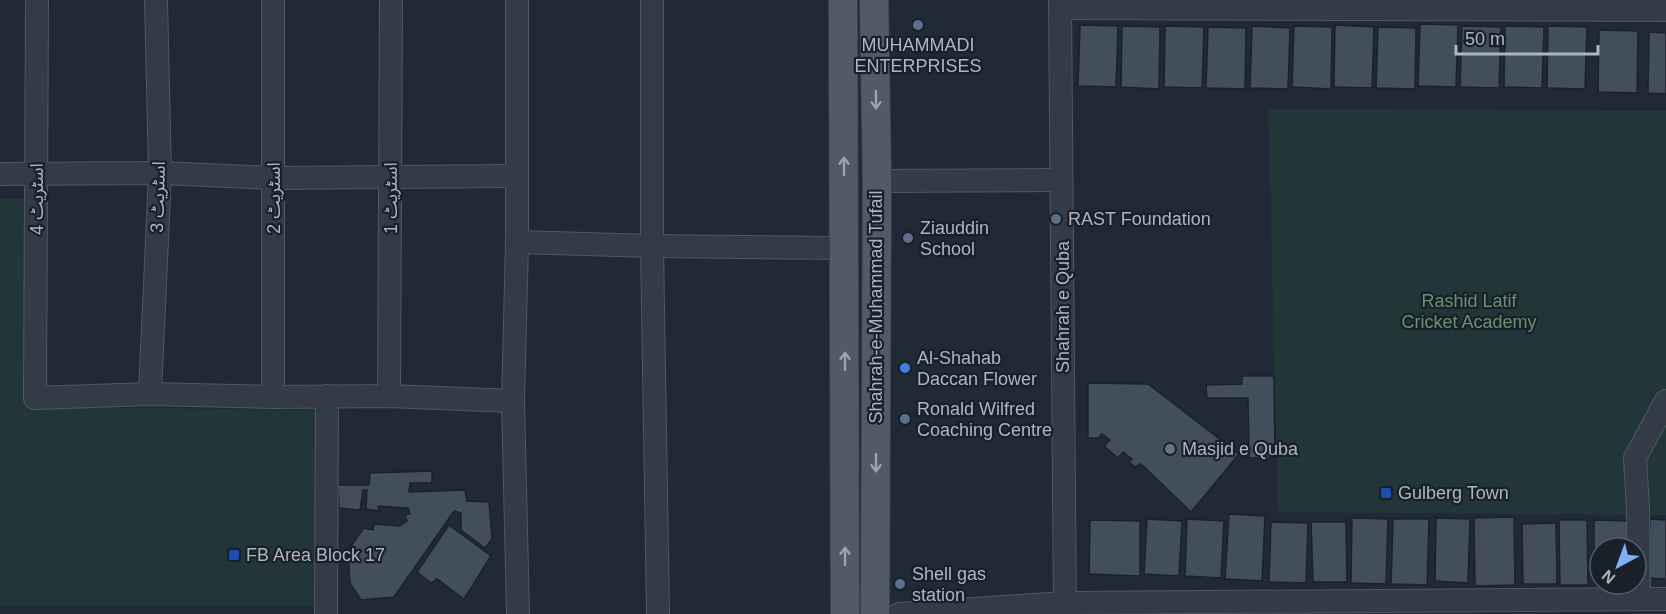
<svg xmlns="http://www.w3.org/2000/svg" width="1666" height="614" font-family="Arial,'Noto Sans Arabic',sans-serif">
<rect width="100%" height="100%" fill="#202935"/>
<g fill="#223637">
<path d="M1268,109L1666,111V515L1278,512Z"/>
<path d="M0,199H28L31,407L319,410L318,606H0Z"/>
</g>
<g fill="#434e5d" stroke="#1a222c" stroke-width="1.5">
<path d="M1420,24L1458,25L1456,87L1418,86Z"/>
<path d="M1080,25L1118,26L1116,87L1078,86Z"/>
<path d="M1335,25L1374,27L1372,88L1334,87Z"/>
<path d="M1122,26L1160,27L1159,89L1121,87Z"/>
<path d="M1165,26L1204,27L1202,88L1164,87Z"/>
<path d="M1252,26L1290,28L1288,89L1250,88Z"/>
<path d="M1294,26L1332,27L1331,89L1292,87Z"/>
<path d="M1462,26L1501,27L1499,88L1460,87Z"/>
<path d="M1505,26L1544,27L1542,88L1504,87Z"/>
<path d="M1548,26L1587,27L1585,89L1547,88Z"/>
<path d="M1208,27L1246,28L1245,89L1206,88Z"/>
<path d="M1378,27L1416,28L1415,89L1376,88Z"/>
<path d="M1599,30L1638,31L1637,93L1598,92Z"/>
<path d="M1649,32L1666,33V94L1648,93Z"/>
<path d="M1242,376H1274L1275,458H1249L1248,398H1207L1206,385L1242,384Z"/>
<path d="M1088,383L1148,384L1239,454L1191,512L1141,464L1135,467L1129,462L1132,459L1123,452L1118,458L1104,446L1110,440L1102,434L1099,438H1088Z"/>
<path d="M432,471V483H410L409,492L465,490L467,501L489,502L492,539L485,548L461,530V513L454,511L394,597L361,600L350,583L348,550L364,528L373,530L374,524L400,526L407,521L405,515L410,514L408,508L378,506L379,511L366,509L367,490H363L360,510L339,508L338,485H369L370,473Z"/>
<path d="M1229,514L1265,516L1262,581L1225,579Z"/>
<path d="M1514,517L1515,585L1475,586L1474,518Z"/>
<path d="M1352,518L1388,519L1386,584L1351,583Z"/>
<path d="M1436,518L1470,519L1468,583L1435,581Z"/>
<path d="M1147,519L1182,521L1179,576L1144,574Z"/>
<path d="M1187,519L1224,521L1221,578L1185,576Z"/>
<path d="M1393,519H1429L1427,585L1391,584Z"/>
<path d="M1650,519L1666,520V579L1648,578Z"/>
<path d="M1090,520L1140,521V576L1089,574Z"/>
<path d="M1559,520H1587L1588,585H1560Z"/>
<path d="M1594,520L1630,521V548H1600V584H1594Z"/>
<path d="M1271,522L1308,523L1306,583L1269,582Z"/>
<path d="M1311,522H1346L1347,582H1313Z"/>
<path d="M1556,523L1557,584H1523L1522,524Z"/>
<path d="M449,525L491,556L464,599L437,579L431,583L417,572Z"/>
</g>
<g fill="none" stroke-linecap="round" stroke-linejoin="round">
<g stroke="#505864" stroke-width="24">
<g id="minor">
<path d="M37,0L35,398L150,394L273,397L389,396L513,401"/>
<path d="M517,0V242L513,401L518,614"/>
<path d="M652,0V246L658,614"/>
<path d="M1060,0L1065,614"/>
<path d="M1060,8L1666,10"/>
<path d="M0,174L160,173L274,178L517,176"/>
<path d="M877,181L1061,180"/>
<path d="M517,242L652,246L845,248"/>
<path d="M150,394L160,173L156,0"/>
<path d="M389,396L391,0"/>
<path d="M273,397V0"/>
<path d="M1639,599L1638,508L1635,458L1666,401"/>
<path d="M326,614L327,396"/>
<path d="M899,614L1065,603L1666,599"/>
</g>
</g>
<g stroke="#3c444f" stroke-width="30">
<g id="major">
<path d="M843,0L845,614"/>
<path d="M874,0L877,181L875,614"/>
</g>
</g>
<use href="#minor" stroke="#333b46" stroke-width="22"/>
<use href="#major" stroke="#515a66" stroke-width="28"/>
</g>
<defs><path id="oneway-shaft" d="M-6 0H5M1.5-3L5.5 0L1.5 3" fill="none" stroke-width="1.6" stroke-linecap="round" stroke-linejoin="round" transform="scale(1.5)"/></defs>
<g stroke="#9ba3b0">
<use href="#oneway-shaft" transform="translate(876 100) rotate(89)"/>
<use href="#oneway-shaft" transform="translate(844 166) rotate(-90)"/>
<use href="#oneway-shaft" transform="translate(845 361) rotate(-90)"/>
<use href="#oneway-shaft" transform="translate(876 463) rotate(90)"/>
<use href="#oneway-shaft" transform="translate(845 556) rotate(-90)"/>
</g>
<g fill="#5c6f8a" stroke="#19202a" stroke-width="2">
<circle cx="918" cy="25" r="6"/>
<circle cx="1056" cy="219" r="6"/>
<circle cx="908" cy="238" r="6"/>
<circle cx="905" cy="419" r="6"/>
<circle cx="900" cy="584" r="6"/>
</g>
<circle fill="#3f7fe0" stroke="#19202a" stroke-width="2" cx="905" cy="368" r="6"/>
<circle fill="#6b7280" stroke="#19202a" stroke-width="2" cx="1170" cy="449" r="6"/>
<g fill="#1a4fb4" stroke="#19202a" stroke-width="2">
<rect x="1380" y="487" width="12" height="12" rx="3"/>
<rect x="228" y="549" width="12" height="12" rx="3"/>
</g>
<g text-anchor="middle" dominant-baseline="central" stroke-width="4.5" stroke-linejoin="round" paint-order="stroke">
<g font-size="18" fill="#adb5c3" stroke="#19202a" text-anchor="start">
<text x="918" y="45" text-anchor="middle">MUHAMMADI<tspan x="918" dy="21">ENTERPRISES</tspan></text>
<text x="1068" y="219">RAST Foundation</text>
<text x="920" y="228">Ziauddin<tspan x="920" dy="21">School</tspan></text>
<text x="917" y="358">Al-Shahab<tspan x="917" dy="21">Daccan Flower</tspan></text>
<text x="917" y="409">Ronald Wilfred<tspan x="917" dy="21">Coaching Centre</tspan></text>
<text x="1182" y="449">Masjid e Quba</text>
<text x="1398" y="493">Gulberg Town</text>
<text x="246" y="555">FB Area Block 17</text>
<text x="912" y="574">Shell gas<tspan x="912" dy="21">station</tspan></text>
</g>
<g font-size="18" fill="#adb5c3" stroke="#19202a">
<text transform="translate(158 197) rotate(-88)">اسٹریٹ 3</text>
<text transform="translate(274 198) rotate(-90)">اسٹریٹ 2</text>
<text transform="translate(391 198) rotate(-90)">اسٹریٹ 1</text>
<text transform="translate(37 199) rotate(-90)">اسٹریٹ 4</text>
<text transform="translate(876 307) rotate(-90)">Shahrah-e-Muhammad Tufail</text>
<text transform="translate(1063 307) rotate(-90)">Shahrah e Quba</text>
</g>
<g font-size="18" fill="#66926f" stroke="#19202a">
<text x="1469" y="301">Rashid Latif<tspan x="1469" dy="21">Cricket Academy</tspan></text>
</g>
</g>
<g transform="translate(1618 566) rotate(221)"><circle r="28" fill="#19202a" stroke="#545c67" stroke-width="1.5"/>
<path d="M0-4.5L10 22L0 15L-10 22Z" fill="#80aff4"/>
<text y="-9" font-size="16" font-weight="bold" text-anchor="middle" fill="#adb5c3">N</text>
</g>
<path d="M1456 45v9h142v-9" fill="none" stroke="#adb5c3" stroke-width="3"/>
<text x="1465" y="45" font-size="18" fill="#adb5c3" stroke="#19202a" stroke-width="4.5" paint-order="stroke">50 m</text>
</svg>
